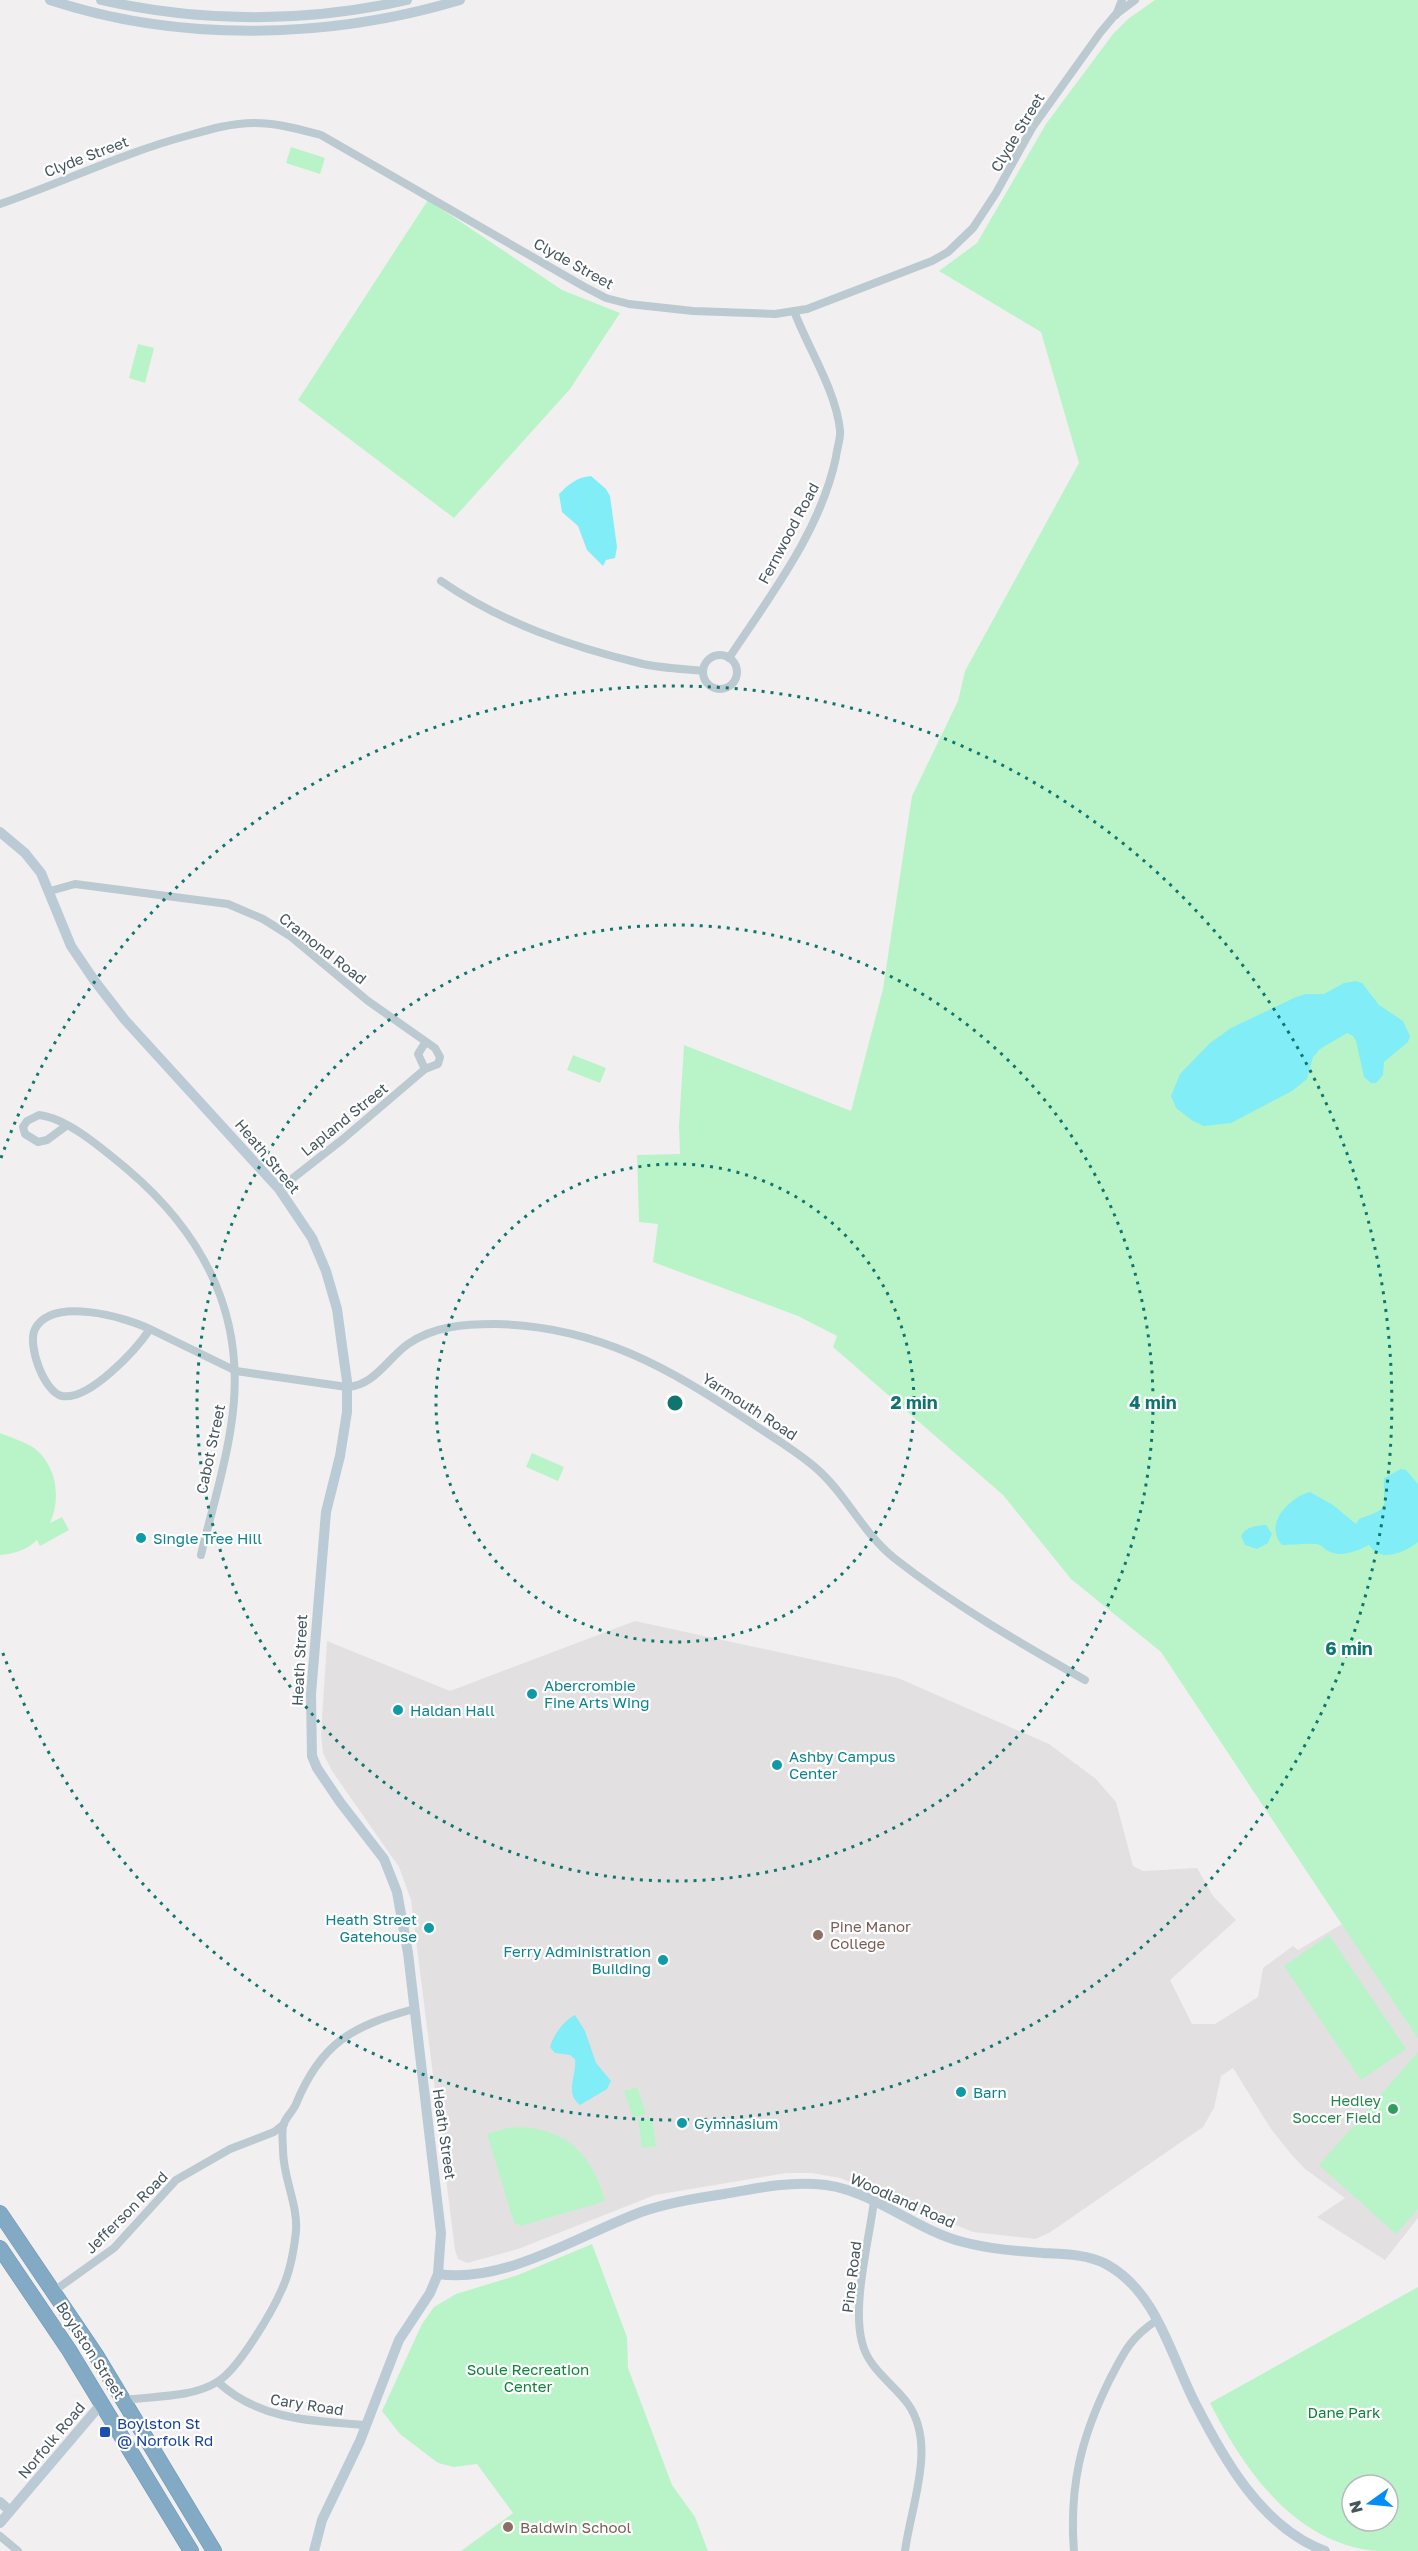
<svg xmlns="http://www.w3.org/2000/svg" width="1418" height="2551" font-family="'Golos Text',sans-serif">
<rect width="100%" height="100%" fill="#f2eff0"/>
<path fill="#e3e0e2" d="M635,1621L898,1678L1049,1744L1096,1779L1116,1802L1133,1866L1143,1871L1197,1868L1213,1896L1236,1920L1170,1980L1192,2024H1215L1258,1997L1263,1968L1293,1946L1298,1950L1342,1924L1418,2039V2218L1385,2260L1317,2217L1345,2198L1305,2169L1291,2154L1271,2129L1233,2068L1221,2076L1214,2108L1203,2127L1049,2233L1035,2239L973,2232L840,2178L812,2173H786L655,2195L518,2249L467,2263L458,2259L455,2250L411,1900L399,1867L332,1771L323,1753L321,1735L327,1641L450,1691Z"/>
<g fill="#b9f4c8" fill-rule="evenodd">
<path d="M1155,0H1418V2039L1161,1652L1071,1579L1003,1495L833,1347L837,1336L798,1316L653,1262L658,1224L639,1222L637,1155L680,1154L679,1126L684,1045L851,1111L883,989L912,796L958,701L965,671L1079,463L1041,332L939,271L977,243L1046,124L1113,34L1128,19Z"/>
<path d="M291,147L325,158L320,174L286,163Z"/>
<path d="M428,200L562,290L620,313L570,389L454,518L298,400Z"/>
<path d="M138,344L154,348L145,383L129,378Z"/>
<path d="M573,1055L606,1068L600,1083L567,1070Z"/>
<path d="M0,1433C10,1437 22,1441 31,1446C56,1462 62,1497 50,1523L62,1517L69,1530L40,1546L37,1540C27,1550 13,1554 0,1555Z"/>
<path d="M532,1453L564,1467L558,1481L526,1467Z"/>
<path d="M1329,1935L1406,2049L1361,2080L1284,1966Z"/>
<path d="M1418,2052V2209L1396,2234L1319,2165Z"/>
<path d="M637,2087L646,2114L633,2118L624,2091Z"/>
<path d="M652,2118L656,2146L642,2148L638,2120Z"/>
<path d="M524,2127C570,2131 593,2158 605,2201L521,2226L514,2223L487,2134L507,2128Z"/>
<path d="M592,2244L627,2337L628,2368L672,2485L695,2517L708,2551H461L513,2513L477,2464L454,2467L438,2463L400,2434L382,2411L422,2324L434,2307L456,2294L518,2275Z"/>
<path d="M1418,2287V2551C1404,2551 1390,2551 1377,2551C1295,2544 1244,2470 1210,2403ZM1352,2485H1388V2521H1352Z"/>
</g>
<g fill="#81edf6">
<path d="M591,476L606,489L610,496L617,547L615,558L606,560L603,566L587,550L578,526L562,512L559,494C569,484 577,477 591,476Z"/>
<path d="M1356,981L1362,983L1379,1005L1403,1021L1410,1036L1408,1042L1384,1062L1383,1075L1376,1083H1371L1364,1077L1356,1041L1353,1036L1347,1033L1320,1049L1313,1057L1307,1079L1292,1091L1231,1123L1204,1126L1193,1121L1176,1108L1171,1096L1180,1074L1210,1043L1231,1028L1296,997L1306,994H1324L1344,983Z"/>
<path d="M1401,1469L1406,1470L1418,1484V1542C1408,1550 1388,1560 1376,1552C1373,1551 1371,1547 1369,1545C1357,1551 1341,1558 1328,1551C1323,1548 1322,1545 1316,1544C1305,1543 1293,1545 1282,1545C1263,1524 1290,1497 1310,1492L1333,1505L1356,1524L1359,1519C1394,1507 1382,1508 1384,1478Z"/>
<path d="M1266,1525L1272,1534L1268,1543L1257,1549L1245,1545L1241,1536C1246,1526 1256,1526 1266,1525Z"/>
<path d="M575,2015L585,2031L596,2063L611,2081L607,2089L580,2105C564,2093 577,2076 575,2059L570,2055L555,2053L550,2047C553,2036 564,2020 575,2015Z"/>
</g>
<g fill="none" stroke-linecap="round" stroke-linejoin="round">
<g stroke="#6d95b0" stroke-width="16">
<g id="highway">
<path d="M0,2213L96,2355L214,2551"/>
<path d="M0,2248L69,2350L191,2551"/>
</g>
</g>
<g stroke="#bbc9d0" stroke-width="8">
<path d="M1116,15L1122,0"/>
<path d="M0,204C64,182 125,152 190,135C211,129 232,123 254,123C277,123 298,129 321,135L583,286L606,298L629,304L693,311L775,314L807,309L932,261L948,252L973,228L996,193L1032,128L1100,33L1115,15L1135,0"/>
<path d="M441,581C502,623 572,647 643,664C662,668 683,669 703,671"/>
<circle cx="720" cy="672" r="17"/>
<path d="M729,658C770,596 821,530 836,457C837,448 841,438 840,430C836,391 808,348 794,311"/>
<path d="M50,891L75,884L228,904L263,919L290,936L368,1001L435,1048L440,1057L438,1064L425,1069L343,1139L279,1189"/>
<path d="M425,1069L418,1054L425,1043"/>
<path d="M66,1126L47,1140L38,1142L25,1134L23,1127L27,1121L39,1115C68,1118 105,1151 127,1169C207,1237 248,1320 231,1426C225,1469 211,1512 201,1555"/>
<path d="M150,1329C125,1317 52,1296 35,1329C27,1345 44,1392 62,1396C89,1401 136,1350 150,1329L236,1371L347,1387C374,1386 388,1358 408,1344C434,1326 465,1324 495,1324C597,1326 669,1368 750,1422C772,1437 797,1451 817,1469C846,1494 862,1532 894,1558C954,1605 1020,1643 1085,1680"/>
<path d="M874,2201C869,2241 852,2304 862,2342C868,2369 893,2383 908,2404C937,2445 911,2505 905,2551"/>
<path d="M54,2291L114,2248L176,2180L230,2149L274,2132L284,2124"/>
<path d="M218,2382C259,2420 312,2421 366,2425"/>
<path d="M123,2400C152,2396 192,2398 217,2382C238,2370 272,2312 282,2289C290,2272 294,2250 296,2231C298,2204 283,2178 283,2150C283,2143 281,2130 284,2123C287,2116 293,2111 296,2104C321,2043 352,2026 414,2009"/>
<path d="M0,2536L18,2551"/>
<path d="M1074,2551C1069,2486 1081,2438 1109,2381C1124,2352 1130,2338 1157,2320"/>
</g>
<g stroke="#bbcbd5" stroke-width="10">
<path d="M50,0C180,43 330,39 460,0"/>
<path d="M101,0C201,23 307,23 407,0"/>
<path d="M0,832L25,853L41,873L71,946L94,980L125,1020L279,1189L312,1238L326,1271L337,1309L343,1353L347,1381V1412L340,1456L326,1512L311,1694L312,1756L317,1768L340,1802L384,1859L397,1892L408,1953L441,2233L438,2274L430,2293L399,2340L360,2441L322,2520L314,2551"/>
<path d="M438,2274C505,2284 579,2235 641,2212C667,2203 696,2198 724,2194C754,2189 784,2182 815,2184C869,2186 912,2229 963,2242C989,2249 1016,2251 1043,2253C1063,2254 1087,2254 1106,2264C1156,2291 1170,2353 1194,2401C1223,2458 1261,2527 1325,2551"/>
<path d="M0,2502L10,2511"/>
<path d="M0,2523L102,2403"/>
</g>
<use href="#highway" stroke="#82aac4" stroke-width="15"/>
</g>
<g fill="none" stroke="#0f766e" stroke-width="3" stroke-dasharray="3 6">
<circle cx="675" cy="1403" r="239"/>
<circle cx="675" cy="1403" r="478"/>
<path d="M1 1158A717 717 0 1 1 1 1648"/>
</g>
<g fill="#0f9aa8" stroke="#fff" stroke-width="2">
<circle cx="141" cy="1538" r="6"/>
<circle cx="532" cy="1694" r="6"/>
<circle cx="398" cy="1710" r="6"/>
<circle cx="777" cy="1765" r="6"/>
<circle cx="429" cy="1928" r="6"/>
<circle cx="663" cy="1960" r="6"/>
<circle cx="961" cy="2092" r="6"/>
<circle cx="682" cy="2123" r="6"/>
</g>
<g fill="#8d6e63" stroke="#fff" stroke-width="2">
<circle cx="818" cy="1935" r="6"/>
<circle cx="508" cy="2527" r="6"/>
</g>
<circle fill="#2e9e5b" stroke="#fff" stroke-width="2" cx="1393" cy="2109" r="6"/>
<rect fill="#1a4fb4" stroke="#fff" stroke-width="2" x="99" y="2426" width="12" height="12" rx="3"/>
<g text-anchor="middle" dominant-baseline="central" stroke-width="4.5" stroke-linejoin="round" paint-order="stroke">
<g font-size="15" fill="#45565f" stroke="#fff">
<text transform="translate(1017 132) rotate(-59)">Clyde Street</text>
<text transform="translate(86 156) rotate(-21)">Clyde Street</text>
<text transform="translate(574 263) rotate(29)">Clyde Street</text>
<text transform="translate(788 533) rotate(-62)">Fernwood Road</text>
<text transform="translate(323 948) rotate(38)">Cramond Road</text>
<text transform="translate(344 1119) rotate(-39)">Lapland Street</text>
<text transform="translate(268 1156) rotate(50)">Heath Street</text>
<text transform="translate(750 1406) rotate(33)">Yarmouth Road</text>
<text transform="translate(210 1449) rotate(-78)">Cabot Street</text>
<text transform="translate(299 1660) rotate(-87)">Heath Street</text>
<text transform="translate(445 2134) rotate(82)">Heath Street</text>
<text transform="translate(903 2200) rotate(24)">Woodland Road</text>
<text transform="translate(126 2212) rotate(-45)">Jefferson Road</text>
<text transform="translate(851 2277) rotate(-83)">Pine Road</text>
<text transform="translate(91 2350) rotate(57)">Boylston Street</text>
<text transform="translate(307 2404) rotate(9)">Cary Road</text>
<text transform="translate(51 2440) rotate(-50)">Norfolk Road</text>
</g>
<g font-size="15" fill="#0d838f" stroke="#fff" text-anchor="start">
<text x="153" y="1538">Single Tree Hill</text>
<text x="544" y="1685">Abercrombie<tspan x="544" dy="17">Fine Arts Wing</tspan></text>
<text x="410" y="1710">Haldan Hall</text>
<text x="789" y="1756">Ashby Campus<tspan x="789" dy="17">Center</tspan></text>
<text x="417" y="1919" text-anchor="end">Heath Street<tspan x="417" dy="17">Gatehouse</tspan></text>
<text x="651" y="1951" text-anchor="end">Ferry Administration<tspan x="651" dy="17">Building</tspan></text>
<text x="973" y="2092">Barn</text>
<text x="694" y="2123">Gymnasium</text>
</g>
<g font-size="15" fill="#785e54" stroke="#fff" text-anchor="start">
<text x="830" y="1926">Pine Manor<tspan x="830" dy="17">College</tspan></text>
<text x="520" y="2527">Baldwin School</text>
</g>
<g font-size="15" fill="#27864d" stroke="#fff" text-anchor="end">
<text x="1381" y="2100">Hedley<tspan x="1381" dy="17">Soccer Field</tspan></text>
</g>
<g font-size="15" fill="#0c8439" stroke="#fff">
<text x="528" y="2369">Soule Recreation<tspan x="528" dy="17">Center</tspan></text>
<text x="1344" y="2412">Dane Park</text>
</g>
<g font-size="15" fill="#164399" stroke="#fff" text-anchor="start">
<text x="117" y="2423">Boylston St<tspan x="117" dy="17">@ Norfolk Rd</tspan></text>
</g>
</g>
<circle cx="675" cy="1403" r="9" fill="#0f766e" stroke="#fff" stroke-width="3"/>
<g font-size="18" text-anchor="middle" font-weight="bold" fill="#0f766e" stroke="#fff" stroke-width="4.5" stroke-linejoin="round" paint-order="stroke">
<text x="914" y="1409">2 min</text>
<text x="1153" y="1409">4 min</text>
<text x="1349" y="1655">6 min</text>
</g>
<g transform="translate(1370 2503) rotate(255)"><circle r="28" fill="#ffffff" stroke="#b5bbbf" stroke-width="1.5"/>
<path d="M0-4.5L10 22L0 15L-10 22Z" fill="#048df7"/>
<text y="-9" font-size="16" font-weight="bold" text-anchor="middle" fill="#45565f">N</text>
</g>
</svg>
